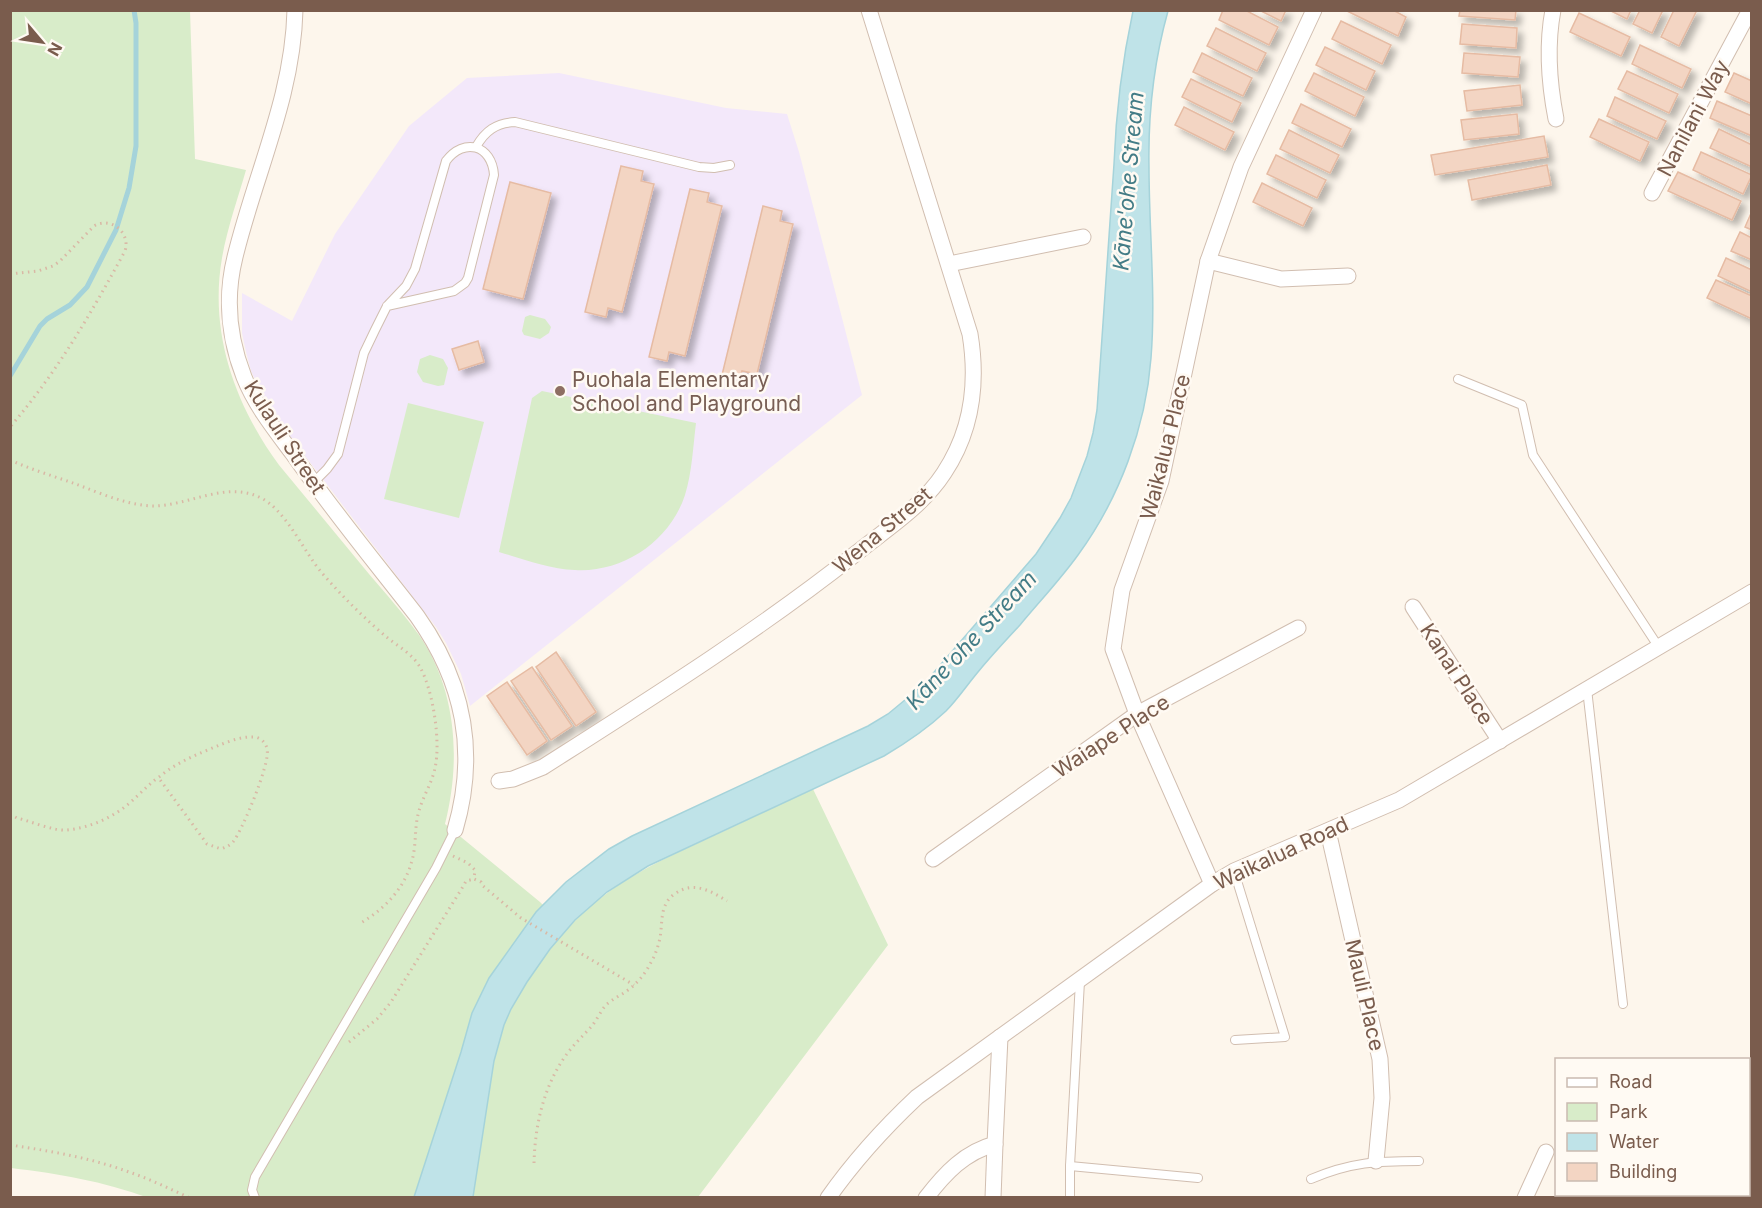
<svg xmlns="http://www.w3.org/2000/svg" width="1762" height="1208" font-family="Inter,sans-serif">
<defs>
<filter id="shadow"><feDropShadow dx="5.5" dy="5.5" stdDeviation="3" flood-color="#0004"/></filter>
</defs>
<rect width="100%" height="100%" fill="#fdf6ec"/>
<path fill="#f3e8fa" d="M559,73L726,108L787,114L799,152L862,395L470,706L461,674L446,643L436,627L276,418L266,403L251,371L246,352L242,333V293L292,321L335,234L409,126L467,78Z"/>
<g fill="#d8ecc9">
<path d="M11,11H190L195,159L246,170C238,198 227,229 222,258C209,333 235,405 279,465C309,501 339,538 369,574C386,594 404,614 419,635C457,690 461,761 445,824L540,902L567,929C610,883 653,864 709,838C743,822 778,805 813,789L888,945L698,1197L149,1198C101,1181 61,1174 11,1168Z"/>
<path d="M530,315L545,319L551,327L549,333L540,339L524,335L522,331L525,317Z"/>
<path d="M430,355L443,359L448,368L444,385L438,386L423,382L417,372L420,359Z"/>
<path d="M542,391L696,423C693,447 692,472 685,495C670,541 623,573 575,570C549,569 523,559 499,552L532,398Z"/>
<path d="M408,403L484,422L459,518L384,499Z"/>
</g>
<path fill="#bfe3e8" stroke="#a5d3da" stroke-width="1.5" d="M1133,11H1168C1154,61 1148,115 1149,167C1149,231 1156,295 1151,358C1146,427 1119,499 1078,555C1060,580 1039,602 1020,625C1006,640 991,656 978,672C967,685 958,699 946,711C927,729 906,743 884,756L648,866L607,892L575,920L550,949L527,982L511,1009L504,1025L494,1061L473,1197H414L461,1052L472,1013L489,978L536,912L566,882L609,849L632,836L868,726L888,714L923,685L1036,554L1060,518L1071,498L1087,456L1093,433L1097,410L1114,164C1116,111 1122,62 1133,11Z"/>
<g fill="none" stroke-linecap="round" stroke-linejoin="round">
<path stroke="#a5d3da" stroke-width="5" d="M10,376L40,326L47,319L70,305L87,287L116,230L129,188L136,146V23L134,10"/>
</g>
<g fill="#f3d5c3" stroke="#e6bba3" stroke-width="1.5" filter="url(#shadow)">
<path d="M1223,10H1245L1278,27L1269,45L1219,20Z"/>
<path d="M1259,10H1286L1281,21Z"/>
<path d="M1345,10H1393L1406,17L1398,36Z"/>
<path d="M1460,10H1516L1515,20L1459,16Z"/>
<path d="M1609,10H1631L1627,19Z"/>
<path d="M1640,10H1663L1652,33L1633,24Z"/>
<path d="M1674,10H1697L1679,46L1661,37Z"/>
<path d="M1579,13L1630,37L1621,56L1570,32Z"/>
<path d="M1341,21L1391,45L1382,64L1332,39Z"/>
<path d="M1462,24L1517,28L1516,48L1460,44Z"/>
<path d="M1216,28L1266,53L1257,71L1207,46Z"/>
<path d="M1640,45L1691,69L1682,88L1632,64Z"/>
<path d="M1325,47L1375,71L1366,90L1316,65Z"/>
<path d="M1202,53L1252,78L1243,96L1193,72Z"/>
<path d="M1464,53L1520,57L1518,77L1462,73Z"/>
<path d="M1627,71L1678,94L1669,113L1618,89Z"/>
<path d="M1314,73L1364,97L1355,116L1305,91Z"/>
<path d="M1734,73L1752,81V104L1725,92Z"/>
<path d="M1191,79L1241,103L1232,122L1182,97Z"/>
<path d="M1520,85L1522,105L1467,111L1464,91Z"/>
<path d="M1615,97L1666,121L1657,139L1607,116Z"/>
<path d="M1717,101L1752,116V136L1710,118Z"/>
<path d="M1301,104L1351,129L1342,147L1292,123Z"/>
<path d="M1184,107L1234,132L1225,150L1175,125Z"/>
<path d="M1517,114L1519,134L1464,140L1461,120Z"/>
<path d="M1599,119L1649,142L1640,161L1590,137Z"/>
<path d="M1719,129L1752,145V167L1710,148Z"/>
<path d="M1289,130L1339,155L1330,173L1280,149Z"/>
<path d="M1544,136L1548,157L1435,175L1431,155Z"/>
<path d="M1701,152L1752,175L1743,194L1693,170Z"/>
<path d="M1276,155L1326,180L1317,198L1267,174Z"/>
<path d="M1547,165L1551,185L1472,200L1468,180Z"/>
<path d="M621,166L643,171L641,181L654,184L622,312L608,308L606,317L585,312Z"/>
<path d="M1678,172L1741,201L1732,220L1668,191Z"/>
<path d="M510,182L551,193L523,299L483,289Z"/>
<path d="M1262,183L1312,208L1303,226L1253,202Z"/>
<path d="M690,189L709,193L707,202L722,206L685,356L669,352L667,361L649,357Z"/>
<path d="M763,206L782,211L780,221L793,224L757,374L742,371L740,379L722,375Z"/>
<path d="M1752,211V230L1745,227Z"/>
<path d="M1740,232L1752,238V260L1731,251Z"/>
<path d="M1726,258L1752,270V292L1718,276Z"/>
<path d="M1716,280L1752,296V319L1707,298Z"/>
<path d="M478,341L484,362L459,370L452,349Z"/>
<path d="M556,652L596,712L576,726L536,667Z"/>
<path d="M532,667L572,726L551,740L511,681Z"/>
<path d="M507,682L547,741L527,755L487,696Z"/>
</g>
<g fill="none" stroke-linecap="round" stroke-linejoin="round">
<g stroke="#d1beb0" stroke-width="10">
<g id="service">
<path d="M476,147C485,131 496,123 515,122L699,167L714,168L730,165"/>
<path d="M1458,379L1522,405L1533,455L1658,646"/>
<path d="M313,483L327,469L338,454L364,353L375,330L387,306L406,286L415,269L446,161C464,137 492,145 494,175L468,278L465,283L454,291L387,306"/>
<path d="M1587,689L1623,1004"/>
<path d="M1234,871L1285,1037L1235,1040"/>
<path d="M1070,1166L1198,1178"/>
<path d="M1311,1179C1351,1162 1377,1161 1419,1161"/>
<path d="M255,1198L252,1190L255,1177L436,868L455,830"/>
<path d="M1070,1198V1166L1080,981"/>
</g>
</g>
<g stroke="#d1beb0" stroke-width="17">
<g id="minor">
<path d="M295,10C293,97 255,174 235,257C225,297 229,339 244,377C255,405 275,430 293,454C332,510 375,562 417,616C464,682 478,752 455,830"/>
<path d="M1553,10C1546,47 1549,83 1556,119"/>
<path d="M1652,193L1750,10"/>
<path d="M1208,261L1281,279L1348,276"/>
<path d="M949,264L1083,237"/>
<path d="M1413,607L1500,741"/>
<path d="M499,781L513,779L543,767C648,700 755,633 854,555C885,530 922,507 944,473C972,431 978,383 970,334L869,10"/>
<path d="M1328,831L1380,1059L1382,1098L1376,1161"/>
<path d="M933,859L1137,714L1298,628"/>
<path d="M1212,884L1137,714L1113,649L1122,590L1161,481L1208,261L1241,167L1314,10"/>
<path d="M828,1198C854,1161 884,1128 917,1097L1212,884L1234,871L1399,800L1752,592"/>
<path d="M926,1198C945,1173 965,1152 995,1144L1000,1037"/>
<path d="M993,1198L995,1144"/>
<path d="M1525,1198L1546,1152"/>
</g>
</g>
<g stroke="#d9b8a5" stroke-width="3" stroke-dasharray="1.5 4.5" stroke-linecap="butt">
<path d="M10,274L38,271L53,266L60,261L94,226C110,216 131,232 125,251C90,315 58,371 10,427"/>
<path d="M10,460C30,469 50,475 70,482C96,491 124,505 153,506C188,506 225,481 259,497C286,509 303,551 322,573C341,595 361,615 383,634C395,645 411,652 420,667C433,690 441,742 435,768C432,783 423,796 419,811C415,824 416,837 414,851C409,884 387,908 359,924"/>
<path d="M10,814L17,818C30,821 53,831 66,830C91,828 117,816 135,798C143,791 150,783 159,777C176,763 195,755 215,747C227,742 241,736 255,737C261,738 266,743 267,749C271,762 242,831 233,842C229,846 226,847 221,849L207,844L158,777"/>
<path d="M453,856L468,863L475,870L474,879L481,882L483,886L521,918L634,985"/>
<path d="M349,1042L377,1019L391,1002L464,885L466,881L474,879"/>
<path d="M10,1145C51,1151 91,1158 129,1172C150,1179 170,1189 190,1198"/>
<path d="M534,1163C535,1126 543,1089 564,1058C572,1046 582,1037 591,1027C597,1020 601,1010 607,1004C612,1000 617,997 622,994C634,987 644,976 650,964C655,956 658,947 660,938C663,921 659,904 676,893C694,881 711,891 727,901"/>
</g>
<use href="#service" stroke="#fff" stroke-width="8"/>
<use href="#minor" stroke="#fff" stroke-width="15"/>
</g>
<circle fill="#8d6e63" stroke="#fffaf3" stroke-width="2" cx="560" cy="391" r="6"/>
<g text-anchor="middle" dominant-baseline="central" stroke-width="5" stroke-linejoin="round" paint-order="stroke">
<g font-size="21" fill="#7a5c4d" stroke="#fffaf3">
<text transform="translate(1693 118) rotate(-62)">Nanilani Way</text>
<text transform="translate(285 437) rotate(57)">Kulauli Street</text>
<text transform="translate(1165 447) rotate(-76)">Waikalua Place</text>
<text transform="translate(882 530) rotate(-40)">Wena Street</text>
<text transform="translate(1457 674) rotate(57)">Kanai Place</text>
<text transform="translate(1111 736) rotate(-33)">Waiape Place</text>
<text transform="translate(1281 853) rotate(-25)">Waikalua Road</text>
<text transform="translate(1365 995) rotate(77)">Mauli Place</text>
</g>
<g font-size="21" fill="#785e54" stroke="#fffaf3" text-anchor="start">
<text x="572" y="379">Puohala Elementary<tspan x="572" dy="24">School and Playground</tspan></text>
</g>
<g font-size="22" font-style="italic" fill="#437c86" stroke="#fffaf3">
<text transform="translate(1128 181) rotate(-85)">Kāne'ohe Stream</text>
<text transform="translate(971 640) rotate(-47)">Kāne'ohe Stream</text>
</g>
</g>
<rect width="1762" height="1208" fill="none" stroke="#7a5c4d" stroke-width="24"/>
<rect x="1555" y="1058" width="195" height="138" fill="#fffaf3" stroke="#cabbb1" stroke-width="1.5"/>
<rect x="1567" y="1078" width="30" height="9" fill="#ffffff" stroke="#cabbb1" stroke-width="1.5"/>
<text x="1609" y="1088" font-size="18" fill="#7a5c4d">Road</text>
<rect x="1567" y="1103" width="30" height="18" fill="#d8ecc9" stroke="#cabbb1" stroke-width="1.5"/>
<text x="1609" y="1118" font-size="18" fill="#7a5c4d">Park</text>
<rect x="1567" y="1133" width="30" height="18" fill="#bfe3e8" stroke="#cabbb1" stroke-width="1.5"/>
<text x="1609" y="1148" font-size="18" fill="#7a5c4d">Water</text>
<rect x="1567" y="1163" width="30" height="18" fill="#f3d5c3" stroke="#cabbb1" stroke-width="1.5"/>
<text x="1609" y="1178" font-size="18" fill="#7a5c4d">Building</text>
<g transform="translate(42 42) rotate(119)" stroke="#fffaf3" stroke-width="4.5" paint-order="stroke">
<path d="M0-4.5L10 22L0 15L-10 22Z" fill="#7a5c4d"/>
<text y="-9" font-size="16" font-weight="bold" text-anchor="middle" fill="#7a5c4d">N</text>
</g>
</svg>
